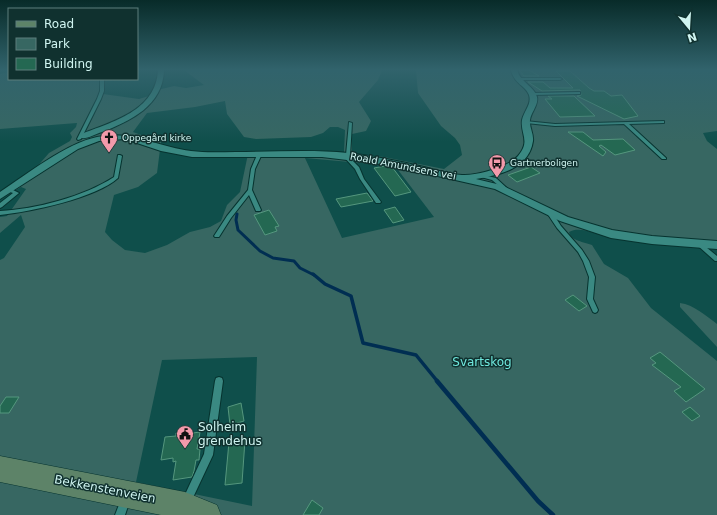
<svg xmlns="http://www.w3.org/2000/svg" width="717" height="515" font-family="'DejaVu Sans',sans-serif">
<rect width="100%" height="100%" fill="#0f4f4b"/>
<g fill="#376762" fill-rule="evenodd">
<path d="M184,70H382L378,80L359,102L371,121L366,131L352,134V154L384,157L444,169L462,155L460,145L455,138L441,126L418,93L416,70H717V131L703,133L707,141L717,149V248C681,245 643,244 607,237C596,234 580,226 569,232C571,241 584,242 592,245L604,264L628,278L651,308L717,361V515H0V260L4,258L25,227L21,215L0,233V217L7,216L26,189L21,187L0,199V192L35,169L49,153L70,141L72,137L70,133L76,127L77,123L0,129V74L9,72V79H102L103,94L139,99L152,95L153,91L174,86L186,88L204,85ZM225,101L227,114L244,137L256,139L311,137L323,133L330,127H338L345,130L344,152L248,154L240,192L227,205L221,221L210,227L190,232L167,245L145,253L125,250L112,240L105,232L114,195L138,187L157,173L161,142L133,132L147,113L195,107ZM305,158L395,166L434,217L342,238ZM257,357L252,506L136,482L162,360Z"/>
<path d="M680,303C694,305 705,315 717,324V347L680,307Z"/>
</g>
<g fill="none" stroke-linecap="round" stroke-linejoin="round">
<path stroke="#002e52" stroke-width="3" d="M237,214L236,220L238,230L260,251L273,258L294,261L300,268L314,275"/>
<path stroke="#002e52" stroke-width="3.5" d="M313,274L325,284L351,296L363,343L416,355L438,382"/>
<path stroke="#002e52" stroke-width="4.5" d="M437,381L538,501L553,515"/>
</g>
<g fill="#246852" stroke="#55977e">
<path d="M519,70H529L539,76H524Z"/>
<path d="M556,71H570L589,88L594,91H604L611,96L622,95L638,116L624,119L577,96L581,95L580,90L542,91L528,82H543L550,88H573Z"/>
<path d="M548,96H574L595,116L560,117L545,99H552Z"/>
<path d="M568,132H583L593,140L623,139L635,150L615,155L601,145L599,146L606,152L603,156Z"/>
<path d="M385,166L392,167L411,192L395,196L374,168Z"/>
<path d="M531,167L540,173L517,182L508,175Z"/>
<path d="M367,193L373,201L341,207L336,199Z"/>
<path d="M395,207L404,220L393,223L384,210Z"/>
<path d="M269,210L279,226L275,227L277,231L265,235L254,215Z"/>
<path d="M573,295L587,306L579,311L565,300Z"/>
<path d="M660,352L705,389L686,402L674,391L681,387L652,365L656,363L650,358Z"/>
<path d="M6,397H19L9,413H0V406Z"/>
<path d="M241,403L244,421L230,425L228,407Z"/>
<path d="M690,407L700,416L692,421L682,412Z"/>
<path d="M187,431L186,434L200,432L197,449H200L199,460H196L194,471L192,477L173,480L176,461L173,462V458L161,460L165,437L176,436V433Z"/>
<path d="M245,440L242,483L225,485L229,442Z"/>
<path d="M312,500L323,508L319,515H303Z"/>
</g>
<g fill="none" stroke-linecap="round" stroke-linejoin="round">
<g stroke="#06332f" stroke-width="2">
<g id="service">
<path d="M517,78H560L562,79L560,80H516V78Z"/>
<path d="M100,79H104V91L101,99L81,139L78,140L77,139L97,99L100,91Z"/>
<path d="M579,92H580V94L532,95L530,94L532,93Z"/>
<path d="M525,121L555,124L664,121V123H663L629,124L666,158V159H662L624,124L555,126L526,123H525Z"/>
<path d="M349,122L352,123L350,156L349,157L359,167L364,179L381,202L380,203H376L360,179L355,169L343,156L346,155Z"/>
<path d="M118,155H120L122,156L118,178C96,198 30,212 0,215V211C36,209 83,197 114,177Z"/>
<path d="M257,155H259L261,156L255,169L252,190L261,210L260,211H256L249,195L231,218L219,237H215L214,236L227,216L248,190L251,169Z"/>
<path d="M477,174H479L496,178L509,190L507,191H505L492,180L477,176Z"/>
<path d="M7,189H11L19,193L2,207L0,208V203L13,193L7,191Z"/>
<path d="M550,211L552,212L561,226L582,250L589,261L595,277L593,299L598,310L597,312L595,313L593,312L587,299L589,277L583,261L578,252L557,228L547,213Z"/>
<path d="M699,242L701,243L717,256V261H715L697,245L696,244L697,243Z"/>
<path d="M219,377L222,378L223,381L213,455L190,504L187,506L184,504L182,501L204,454L215,381L216,378Z"/>
<path d="M125,495L128,497L130,500L125,515H115L122,497Z"/>
</g>
</g>
<g stroke="#06332f" stroke-width="2">
<g id="minor">
<path d="M158,70H164C163,106 130,121 102,132C95,134 88,139 81,138L80,136L81,134C112,122 156,111 158,70Z"/>
<path d="M511,70H517C521,83 534,86 537,97C539,105 531,112 530,120C529,127 534,134 533,141C529,169 499,175 476,179L501,185L568,217L612,230L652,236L717,241V249L652,244L611,238L560,221L495,189L389,165L322,157H192L161,151L125,139L99,141L78,149L0,199V192C27,174 67,143 97,137C133,130 157,147 191,151C206,153 221,152 236,152C273,152 311,149 348,153C374,156 399,161 424,167C436,170 449,174 462,175C476,176 509,167 518,156C531,141 520,134 522,120C524,111 532,104 529,95C526,86 514,84 511,70Z"/>
</g>
</g>
<g stroke="#06332f" stroke-width="1">
<path id="secondary" d="M0,456L185,492L217,505L221,515H161L0,482Z"/>
</g>
<use href="#service" fill="#3a8982" fill-rule="evenodd"/>
<use href="#minor" fill="#3a8982" fill-rule="evenodd"/>
<use href="#secondary" fill="#5d8368" fill-rule="evenodd"/>
</g>
<linearGradient id="sky" x2="0" y2="1"><stop stop-color="#082b29"/><stop offset="0.49" stop-color="#31636c"/><stop offset="1" stop-color="#31636c" stop-opacity="0"/></linearGradient>
<rect width="717" height="142" fill="url(#sky)"/>
<defs>
<g id="church-pin" transform="scale(0.9)"><path d="M0 17L-7.5 6A9.5 9.5 0 1 1 7.5 6Z" fill="#f39aab" stroke="#10312f"/><path d="M-1.2-6h2.4v3.5h3.3v2.4h-3.3V6h-2.4V-.1h-3.3v-2.4h3.3Z" fill="#111"/></g>
<g id="bus-pin" transform="scale(0.9)"><path d="M0 17L-7.5 6A9.5 9.5 0 1 1 7.5 6Z" fill="#f39aab" stroke="#10312f"/><path d="M-5-6H5V4H4V6H2V4H-2V6H-4V4H-5ZM-3.5-4V0h7V-4ZM-3.5 1.2v1.5H-2V1.2ZM2 1.2v1.5H3.5V1.2Z" fill="#111"/></g>
<g id="civic-pin" transform="scale(0.9)"><path d="M0 17L-7.5 6A9.5 9.5 0 1 1 7.5 6Z" fill="#f39aab" stroke="#10312f"/><path d="M-.6-6.5H3V-4.5H.6V-3L4-1V1h2V6H-6V1h2V-1L-.6-3ZM-1.2 2.5V6h2.4V2.5Z" fill="#111"/></g>
</defs>
<g fill-rule="evenodd">
<use href="#church-pin" x="109" y="138"/>
<use href="#bus-pin" x="497" y="163"/>
<use href="#civic-pin" x="185" y="434"/>
</g>
<g text-anchor="middle" dominant-baseline="central" stroke-width="3" stroke-linejoin="round" paint-order="stroke">
<g font-size="9" fill="#d0f5f1" stroke="#10312f" text-anchor="start">
<text x="122" y="138">Oppegård kirke</text>
<text x="510" y="163">Gartnerboligen</text>
</g>
<g font-size="10" fill="#d0f5f1" stroke="#10312f">
<text transform="translate(403 166) rotate(11)">Roald Amundsens vei</text>
</g>
<g font-size="12" fill="#70e9de" stroke="#10312f">
<text x="482" y="362">Svartskog</text>
</g>
<g font-size="12" fill="#d0f5f1" stroke="#10312f" text-anchor="start">
<text x="198" y="427">Solheim<tspan x="198" dy="14">grendehus</tspan></text>
</g>
<g font-size="12" fill="#d0f5f1" stroke="#10312f">
<text transform="translate(105 489) rotate(11)">Bekkenstenveien</text>
</g>
</g>
<rect x="8" y="8" width="130" height="72" fill="#10312f" stroke="#5d7f7d"/>
<rect x="16" y="21" width="20" height="6" fill="#5d8368" stroke="#5d7f7d"/>
<text x="44" y="28" font-size="12" fill="#d0f5f1">Road</text>
<rect x="16" y="38" width="20" height="12" fill="#376762" stroke="#5d7f7d"/>
<text x="44" y="48" font-size="12" fill="#d0f5f1">Park</text>
<rect x="16" y="58" width="20" height="12" fill="#246852" stroke="#5d7f7d"/>
<text x="44" y="68" font-size="12" fill="#d0f5f1">Building</text>
<g transform="translate(689 28) rotate(162)" stroke="#10312f" stroke-width="3" paint-order="stroke">
<path d="M0-3L7 15L0 10L-7 15Z" fill="#d0f5f1"/>
<text y="-6" font-size="11" font-weight="bold" text-anchor="middle" fill="#d0f5f1">N</text>
</g>
</svg>
